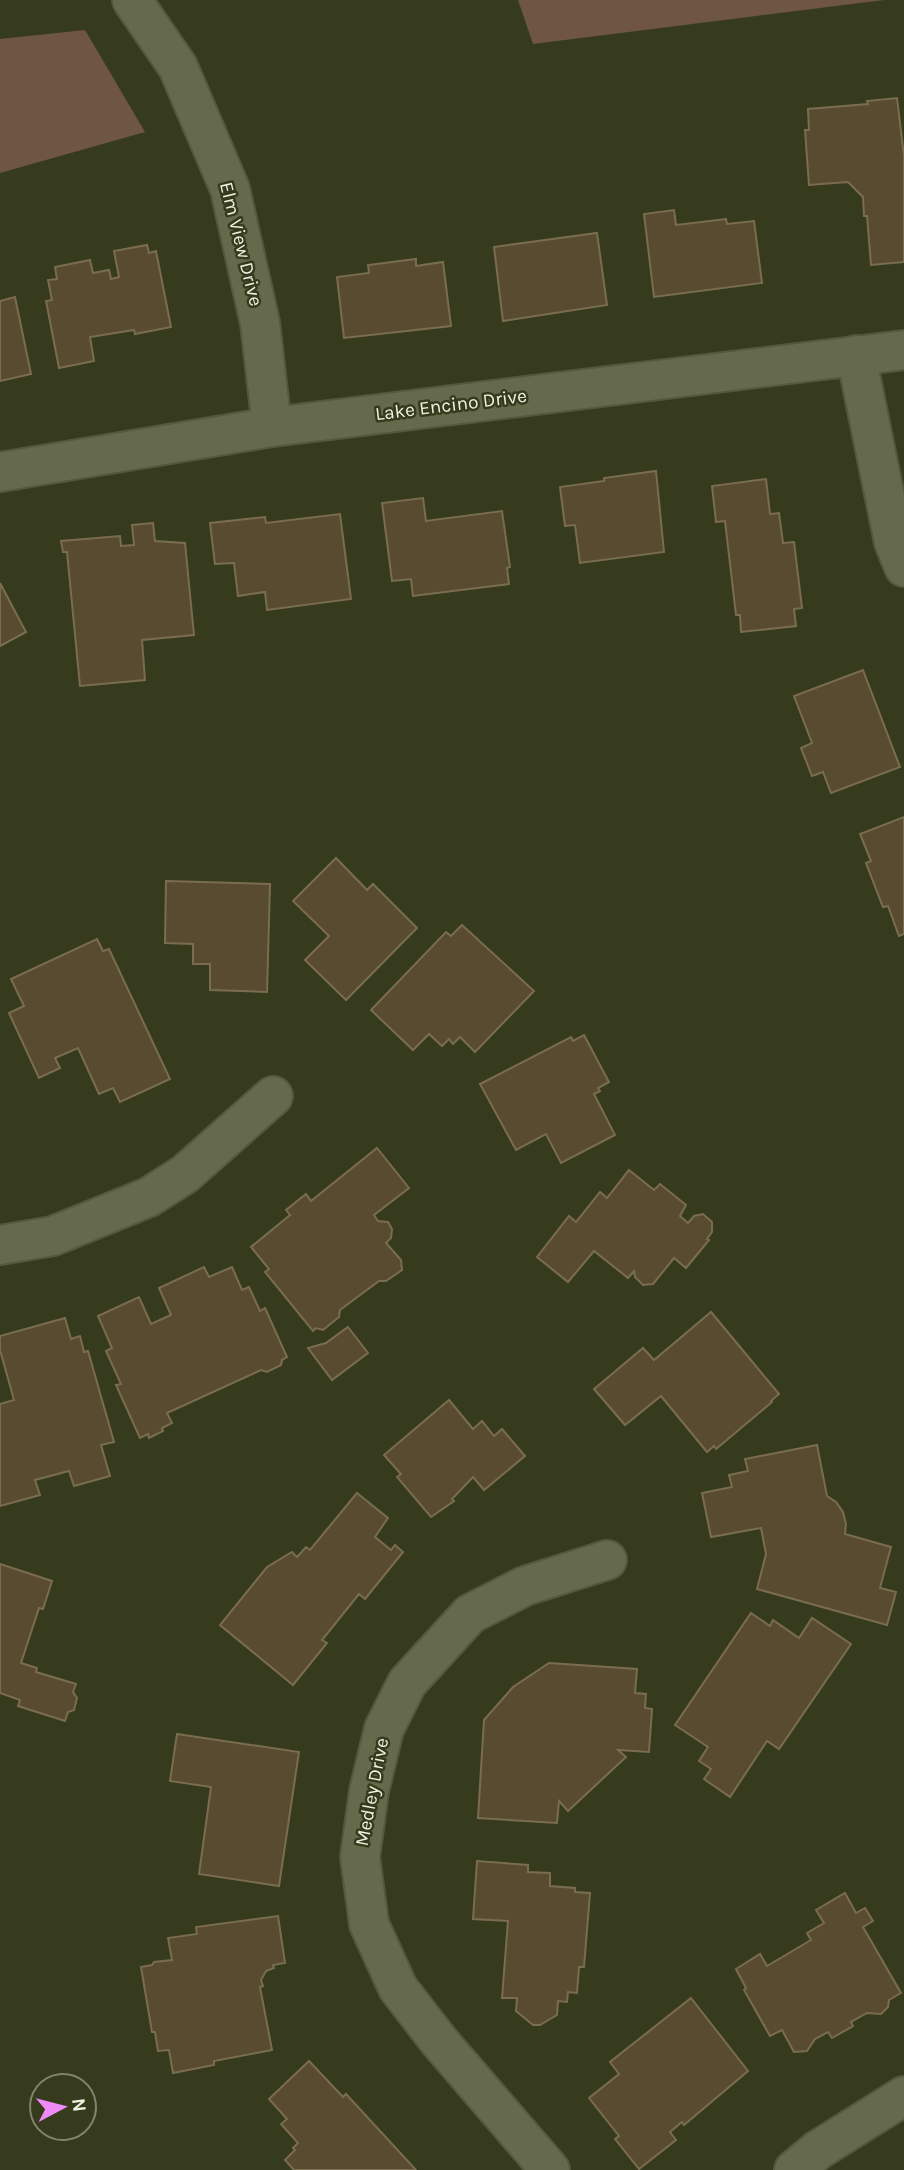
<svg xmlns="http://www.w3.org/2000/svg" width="904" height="2170" font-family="Karla,sans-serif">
<rect width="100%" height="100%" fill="#363b1e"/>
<g fill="#6f5544">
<path d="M518,0H884L533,44Z"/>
<path d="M85,30L145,132L0,173V39Z"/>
</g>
<g fill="#584b2f" stroke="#7a6d4f" stroke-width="2">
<path d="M897,98L904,156V262L871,265L867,216H864L863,197L848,182L809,185L805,130H809L808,109L868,104L867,101Z"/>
<path d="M674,210L676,225L726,219L727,224L754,221L762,283L654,297L644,214Z"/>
<path d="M597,233L607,305L503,321L494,247Z"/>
<path d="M147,245L149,253L156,251L171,327L135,334L134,330L90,337L94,361L59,368L46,301L52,300L48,280L57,279L55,267L90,260L93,273L109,270L111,279L119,277L114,251Z"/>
<path d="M416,259V266L443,262L451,326L344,338L337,277L369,273L368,265Z"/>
<path d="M15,297L31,374L0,381V301Z"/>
<path d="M656,471L664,552L580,563L575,525L565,526L560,487L604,481V478Z"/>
<path d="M766,479L770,514L779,513L783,543L794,542L802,608L794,609L796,626L741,632L740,615H736L725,521L716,522L712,486Z"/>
<path d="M423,498L426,521L502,511L510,567L507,568L509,584L413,596L411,579L392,581L382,503Z"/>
<path d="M340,514L351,599L267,610L265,592L238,596L234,563L215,564L210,523L265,517L266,523Z"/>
<path d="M153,523L155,541L185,543L194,635L142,640L145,680L80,686L67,552H63L61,541L120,536L121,546L134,545L132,525Z"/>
<path d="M0,583L26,632L0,646Z"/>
<path d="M863,670L900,767L831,793L823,772L812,776L801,748L812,743L794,696Z"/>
<path d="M904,817V934L899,936L888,906L883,907L866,863L871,861L860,834Z"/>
<path d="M336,858L367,890L373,884L417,928L346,1000L305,960L329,936L293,901Z"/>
<path d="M166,881L270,884L267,992L210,990V964H193V944L165,943Z"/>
<path d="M462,925L534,991L475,1052L460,1037L453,1044L449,1039L442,1046L429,1034L413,1050L371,1010L446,932L451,936Z"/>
<path d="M97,939L103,951L109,949L170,1079L120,1102L113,1088L99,1094L78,1048L55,1058L60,1068L39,1078L9,1013L24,1006L11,979Z"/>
<path d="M584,1035L609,1082L598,1088L600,1091L594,1094L615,1135L561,1163L546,1134L516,1150L480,1084L571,1037L573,1041Z"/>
<path d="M377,1148L409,1188L374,1215L378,1221L388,1222L392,1229L391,1238L386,1243L401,1260L402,1270L386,1281H379L340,1310L339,1317L323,1330L316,1328L313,1331L265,1272L269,1269L251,1247L290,1215L286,1210L306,1194L311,1201Z"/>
<path d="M629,1170L654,1190L660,1184L686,1205L680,1216L688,1223L694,1216L703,1214L712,1222V1232L707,1239L709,1240L686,1268L674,1258L653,1284L643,1285L635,1277L634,1271L628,1278L594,1251L568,1282L537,1257L569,1216L576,1222L600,1192L607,1198Z"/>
<path d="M204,1267L209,1277L232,1267L242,1290L249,1287L260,1311L265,1308L287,1357L282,1360L281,1365L267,1372L261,1370L167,1413L172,1423L162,1428L163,1431L149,1438L148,1434L140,1438L116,1385L121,1384L106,1351L112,1348L98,1316L139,1297L151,1324L171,1315L159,1288Z"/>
<path d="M711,1312L779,1394L771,1401L772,1402L716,1449L714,1446L707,1452L661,1396L625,1425L594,1389L643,1348L654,1360Z"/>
<path d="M65,1318L71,1339L80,1336L84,1352L88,1351L114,1442L101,1445L110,1476L74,1486L69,1471L35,1480L40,1495L0,1506V1404L14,1400L0,1350V1336Z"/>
<path d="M348,1327L368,1353L332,1380L308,1348L326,1343Z"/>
<path d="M449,1400L473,1429L482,1421L494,1436L502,1429L525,1456L484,1490L473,1477L452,1499L454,1501L431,1517L397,1477L401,1474L384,1455Z"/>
<path d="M817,1445L827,1496L836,1502L843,1512L846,1524L845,1534L891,1547L880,1588L896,1592L887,1625L757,1589L766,1554L761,1528L711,1537L702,1493L732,1487L729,1475L748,1471L745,1459Z"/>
<path d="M357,1493L388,1518L375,1537L391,1550L395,1545L403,1552L365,1599L359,1594L322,1640L327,1643L293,1685L220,1625L267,1567L292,1552L297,1557L306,1547L310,1550Z"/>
<path d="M0,1564L52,1581L43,1609L39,1608L21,1663L37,1668L36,1672L76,1684L73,1692L77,1698L74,1710L68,1712L65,1721L18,1706L20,1700L0,1693Z"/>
<path d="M751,1613L770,1626L773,1620L799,1638L812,1618L851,1644L779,1749L767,1741L730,1797L704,1779L711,1769L699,1761L708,1747L675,1725Z"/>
<path d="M549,1663L637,1669L635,1693L646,1694L645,1708L652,1709L649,1752L618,1750L626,1757L568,1811L559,1801L557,1823L478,1818L484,1720L513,1687Z"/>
<path d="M177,1734L299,1752L279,1886L199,1874L211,1787L170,1781Z"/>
<path d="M477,1861L528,1865V1872L550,1873V1886L575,1888V1892L590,1893L584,1967H579L577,1993L568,1992L567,2002L558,2001L557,2015L540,2025H533L516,2011L517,1998H502L508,1921L473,1919Z"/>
<path d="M845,1893L856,1913L865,1908L873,1921L863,1927L901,1993L889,2000L888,2007L881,2014L867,2013L851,2022L853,2026L832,2038L828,2032L815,2039L807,2051L794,2052L782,2030L770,2036L744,1990L746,1988L736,1969L760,1954L767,1966L811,1940L807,1933L824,1923L816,1910Z"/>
<path d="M278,1916L285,1963L273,1965L274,1968L266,1971L261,1980L263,1986L260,1987L272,2050L214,2061V2065L173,2073L169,2050L158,2051L155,2032H152L141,1967L152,1965L154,1962L172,1960L168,1938L197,1934L196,1927Z"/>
<path d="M691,1998L748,2071L684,2125L682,2122L670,2132L676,2140L639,2169L615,2139L619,2136L589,2098L619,2074L610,2062Z"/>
<path d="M309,2061L343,2097L346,2094L416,2170H294L285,2160L295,2150L293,2148L298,2143L281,2124L287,2119L269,2099Z"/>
</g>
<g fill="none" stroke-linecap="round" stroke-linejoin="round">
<g stroke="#54583e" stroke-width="42">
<g id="minor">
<path d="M132,0L178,67L230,189L260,323L272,427"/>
<path d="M856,355L894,542L904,567"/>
<path d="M0,472L272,427L904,350"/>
<path d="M0,1245L53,1236L149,1197L185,1174L273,1096"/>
<path d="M550,2170L439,2041L398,1988L369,1924L360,1857L369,1791L384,1729L407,1683L470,1614L525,1586L607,1560"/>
<path d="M794,2170L818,2150L904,2096"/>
</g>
</g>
<use href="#minor" stroke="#646a4b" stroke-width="38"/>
</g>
<g text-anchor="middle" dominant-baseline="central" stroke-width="5" stroke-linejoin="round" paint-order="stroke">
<g font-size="19" fill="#eff2e1" stroke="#363b1e">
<text transform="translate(241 244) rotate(76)">Elm View Drive</text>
<text transform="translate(451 405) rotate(-7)">Lake Encino Drive</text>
<text transform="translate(372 1792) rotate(-79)">Medley Drive</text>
</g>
</g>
<g transform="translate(63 2107) rotate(83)"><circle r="33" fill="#363b1e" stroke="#80846c" stroke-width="2"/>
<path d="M0-5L12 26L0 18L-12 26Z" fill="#ef8bf7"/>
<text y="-10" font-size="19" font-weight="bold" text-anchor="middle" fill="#eff2e1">N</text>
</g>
</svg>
